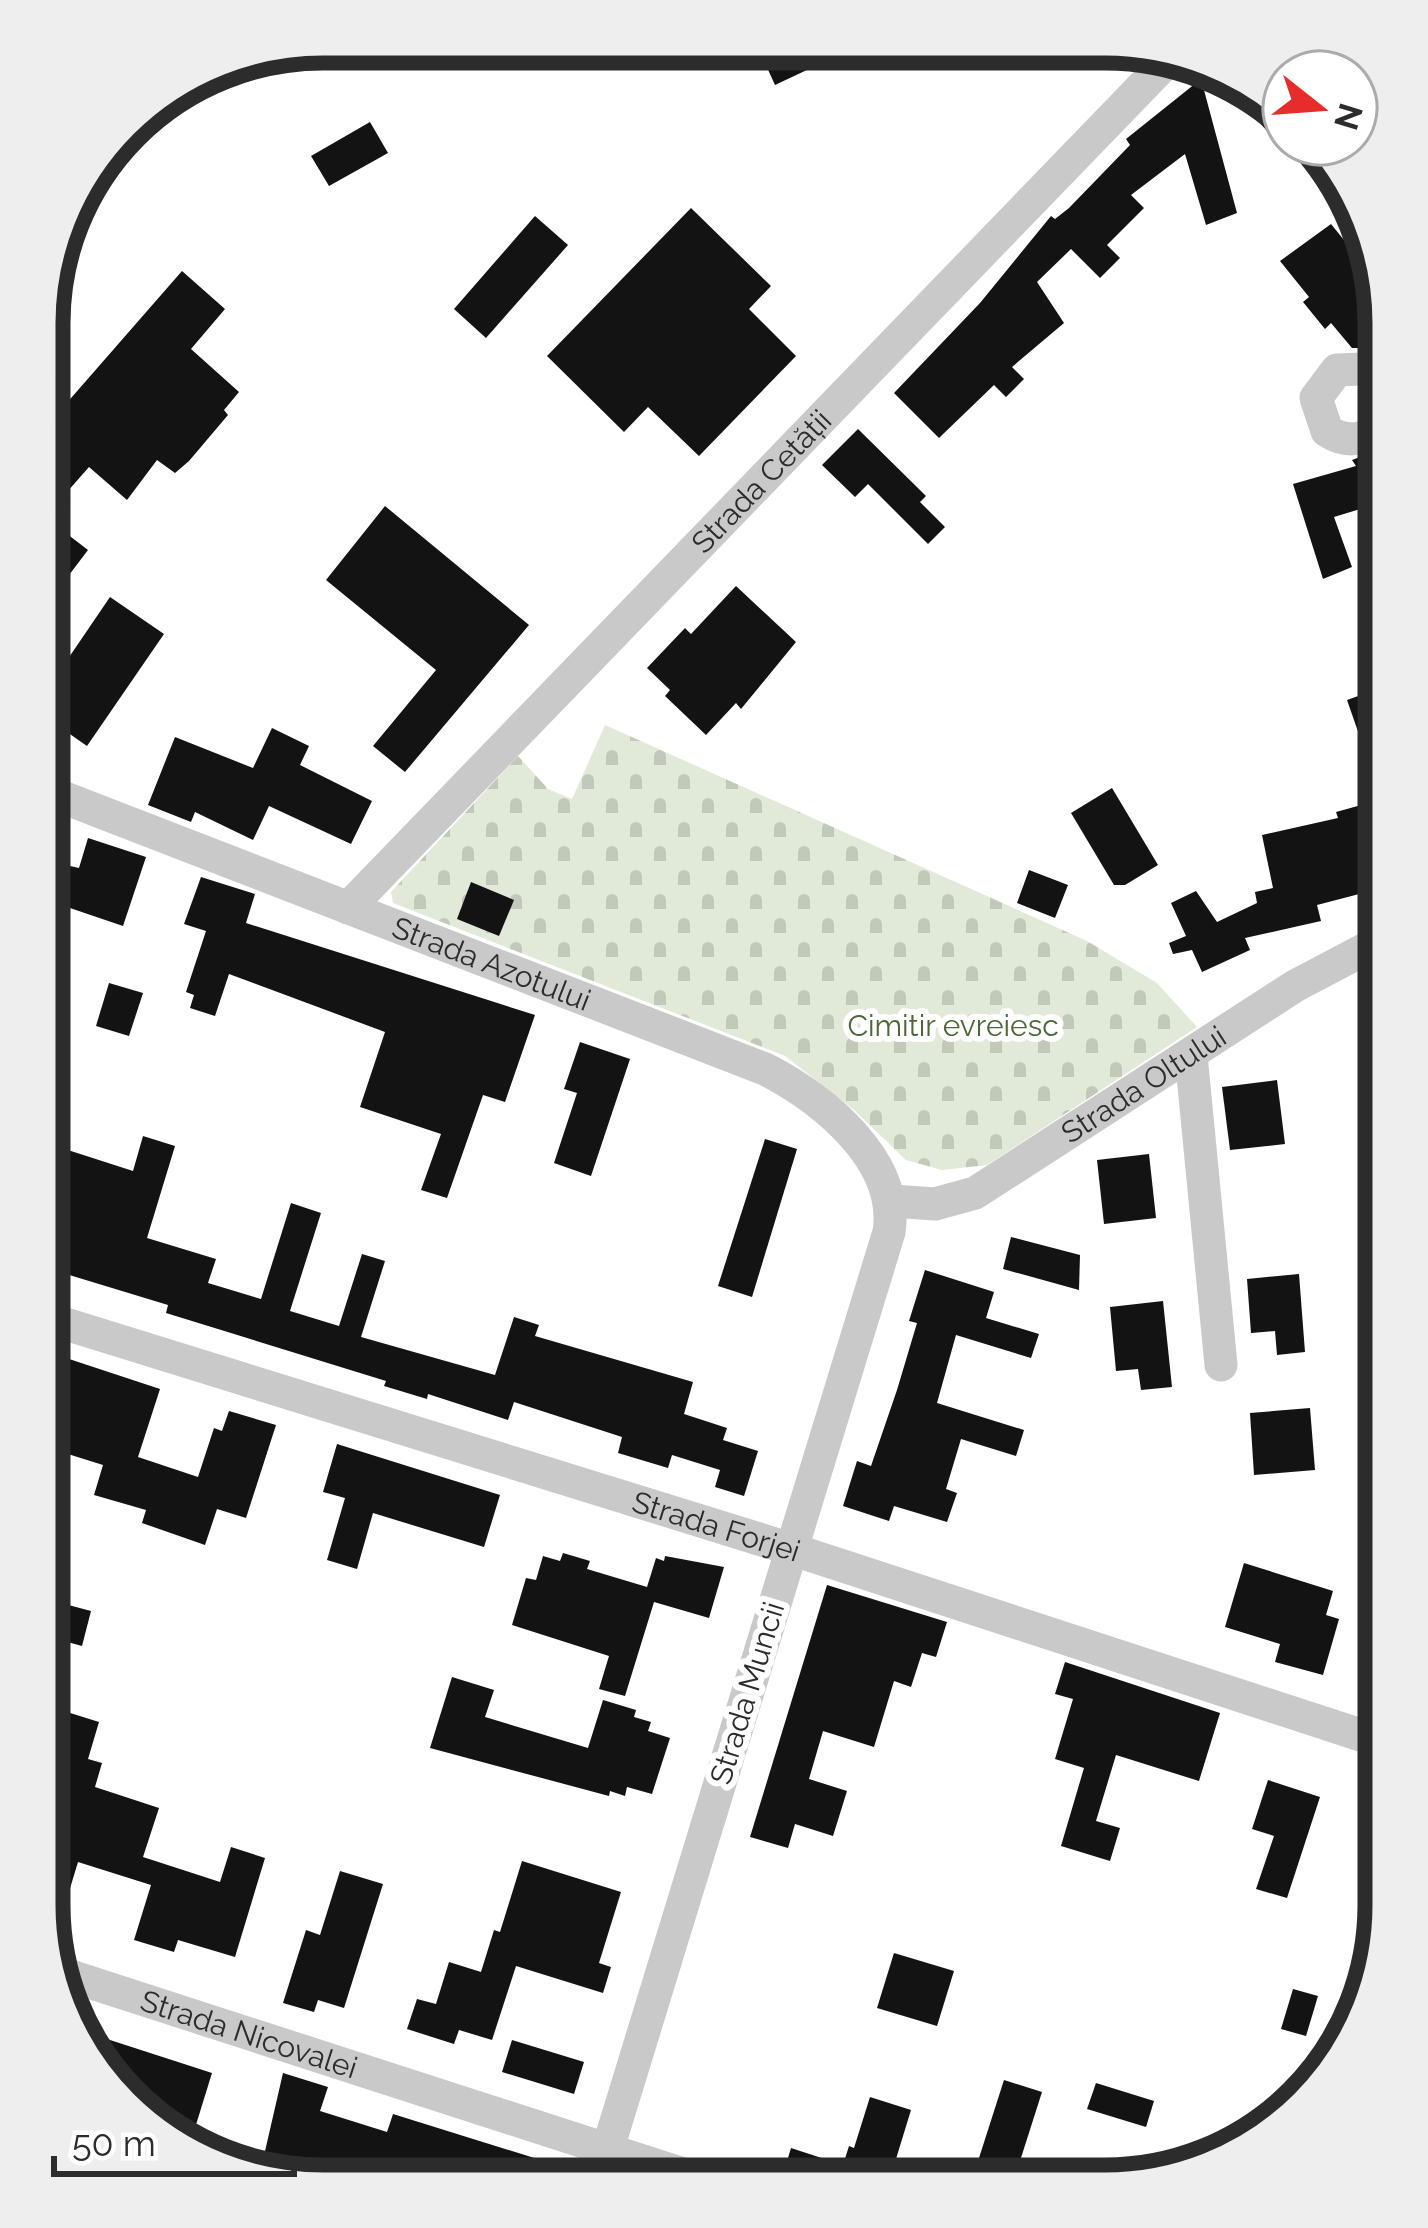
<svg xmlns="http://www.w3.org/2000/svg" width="1428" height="2228" font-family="Raleway,sans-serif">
<defs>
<pattern id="cemetery-stones" width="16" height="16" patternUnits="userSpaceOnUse" patternTransform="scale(3)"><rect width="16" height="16" fill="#e1ead9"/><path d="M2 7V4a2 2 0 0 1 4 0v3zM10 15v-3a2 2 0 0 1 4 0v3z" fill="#c1c9ba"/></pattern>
</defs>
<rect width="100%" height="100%" fill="#fff"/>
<path fill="url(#cemetery-stones)" d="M605,725L1087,941L1157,983L1197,1027L987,1165L942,1170L906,1160L854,1110L785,1056L393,903L391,892L518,756L548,789L572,799Z"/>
<g fill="#131313">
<path d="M801,51L809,69L775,85L760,52Z"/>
<path d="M1218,74L1276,101L1284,110V151Z"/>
<path d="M1201,79L1237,213L1206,225L1185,154L1131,195L1144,208L1107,245L1120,258L1100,278L1071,249L1037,282L1064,323L1012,367L1024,379L1006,397L994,385L939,438L894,393L980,303L1051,216L1055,219L1069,208L1130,145L1126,139Z"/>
<path d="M370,122L388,153L329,186L311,156Z"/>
<path d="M691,208L771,286L749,309L796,356L699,456L648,407L624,432L547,356Z"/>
<path d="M535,216L568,245L486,338L454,309Z"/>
<path d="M1331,224L1378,282L1386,328L1361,348H1352L1331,323L1325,329L1303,302L1309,297L1280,261Z"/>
<path d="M182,271L225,309L191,349L239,392L224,410L228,415L189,461L175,473L157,460L127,500L89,467L45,517L88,550L44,608V429Z"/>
<path d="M858,429L926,496L920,502L945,527L928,544L868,484L855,497L822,465Z"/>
<path d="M1386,447V511L1380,503L1334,517L1352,567L1323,579L1293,484L1356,466L1352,460Z"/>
<path d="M385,506L529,625L405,772L373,746L436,670L326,580Z"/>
<path d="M736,586L796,642L741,709L736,703L706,735L665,696L670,690L647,668L685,628L691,634Z"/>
<path d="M110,597L164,634L87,746L44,716V694Z"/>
<path d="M1378,689L1386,713L1382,800L1347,700Z"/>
<path d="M272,728L309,746L300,765L372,801L351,844L269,806L253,840L195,812L191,822L148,805L175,737L253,768Z"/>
<path d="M1112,788L1158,865L1125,885H1114L1071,813Z"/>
<path d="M1365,804L1386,887L1317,905L1321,921L1245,938L1250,950L1202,972L1192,950L1173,954L1169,943L1186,936L1171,903L1196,891L1217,922L1257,903L1255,892L1273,888L1262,835L1338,818L1336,812Z"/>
<path d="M88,838L146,857L123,926L67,907L68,902L59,899L70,866L79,868Z"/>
<path d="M1029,870L1068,885L1055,918L1017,903Z"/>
<path d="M201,877L255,894L246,923L535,1015L505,1102L483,1095L447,1198L421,1190L441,1134L360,1107L385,1032L229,974L215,1016L190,1008L194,995L186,992L206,931L184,924Z"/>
<path d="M471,882L514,900L499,936L457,919Z"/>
<path d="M109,983L143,993L129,1036L96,1026Z"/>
<path d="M580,1042L630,1059L591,1176L554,1163L577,1093L564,1089Z"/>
<path d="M1277,1080L1285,1144L1230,1150L1222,1087Z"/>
<path d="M143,1136L175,1146L147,1238L216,1259L208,1283L261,1299L291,1203L321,1213L290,1311L339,1326L362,1254L385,1261L361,1337L495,1375L514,1317L539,1325L535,1336L693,1382L684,1414L727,1428L723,1440L758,1451L744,1496L715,1487L720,1470L672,1455L668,1468L618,1453L622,1437L514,1402L508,1420L428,1394L427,1399L384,1386L386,1381L166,1313L168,1305L43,1267V1142L133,1171Z"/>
<path d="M765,1139L797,1149L752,1297L718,1286Z"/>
<path d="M1149,1154L1156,1218L1104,1224L1097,1160Z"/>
<path d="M1011,1237L1080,1255L1079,1290L1003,1269Z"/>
<path d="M925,1270L994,1292L986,1318L1039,1334L1031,1358L956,1335L937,1403L1024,1430L1016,1456L961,1439L946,1489L957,1493L947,1522L894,1506L889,1521L843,1506L857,1461L871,1466L897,1390L917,1323L909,1321Z"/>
<path d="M1299,1274L1305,1352L1277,1355L1275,1331L1251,1333L1247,1279Z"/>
<path d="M1163,1301L1172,1387L1141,1390L1138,1369L1116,1371L1110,1307Z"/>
<path d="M57,1355L160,1389L138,1457L198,1477L214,1428L222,1431L229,1411L276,1425L246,1518L217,1509L205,1545L142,1523L146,1510L94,1495L103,1465L52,1449L65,1409L43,1399Z"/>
<path d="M1310,1408L1315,1470L1254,1475L1250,1413Z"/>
<path d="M337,1444L500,1495L484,1547L373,1513L357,1569L327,1560L345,1498L323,1492Z"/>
<path d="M563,1553L590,1561L587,1569L647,1587L656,1558L664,1561L665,1556L724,1567L709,1618L654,1602L625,1696L599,1689L609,1656L512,1625L526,1578L536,1580L543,1556L560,1561Z"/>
<path d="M1244,1563L1333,1591L1326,1615L1339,1619L1323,1675L1275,1662L1280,1644L1225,1627Z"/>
<path d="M827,1585L947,1622L936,1657L922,1653L911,1687L894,1681L874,1747L823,1731L809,1779L847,1791L833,1836L795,1824L788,1848L750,1837Z"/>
<path d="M42,1598L91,1611L82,1646L42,1635Z"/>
<path d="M1065,1662L1220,1713L1199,1781L1116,1755L1096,1821L1120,1828L1110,1861L1061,1846L1084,1768L1055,1759L1073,1699L1055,1694Z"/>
<path d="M452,1677L494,1690L485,1717L588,1748L603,1700L636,1710L634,1717L651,1722L648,1731L670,1738L652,1794L627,1787L625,1796L610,1791L609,1796L430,1748Z"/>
<path d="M67,1712L99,1722L88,1759L102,1763L95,1787L159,1808L143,1857L220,1882L231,1847L265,1858L235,1957L178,1940L174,1952L134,1940L151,1885L78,1862L51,1951L42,1871L68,1765L52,1760Z"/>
<path d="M1268,1780L1320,1797L1287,1898L1256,1889L1274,1836L1252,1829Z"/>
<path d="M522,1861L621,1892L599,1963L611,1967L603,1993L516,1966L492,2040L459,2030L454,2044L407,2029L417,1999L436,2004L449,1962L481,1972L494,1930L500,1932Z"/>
<path d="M340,1871L383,1884L344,2008L318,2000L314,2012L283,2003L306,1930L320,1935Z"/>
<path d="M894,1953L954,1971L937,2026L877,2008Z"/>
<path d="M1293,1989L1318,1996L1306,2036L1281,2029Z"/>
<path d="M76,2029L212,2073L190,2144L152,2127Z"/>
<path d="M512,2040L584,2062L574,2094L502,2072Z"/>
<path d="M283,2073L328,2087L320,2111L387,2132L393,2114L544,2161L537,2184H392L354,2172L351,2184L286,2183L260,2173Z"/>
<path d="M1004,2080L1042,2092L1012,2186H970Z"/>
<path d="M1096,2083L1154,2101L1146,2127L1087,2109Z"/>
<path d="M870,2097L911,2110L888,2185H828L784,2171L791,2148L843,2165L849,2146L854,2148Z"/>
</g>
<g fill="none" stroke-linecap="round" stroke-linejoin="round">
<g stroke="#c9c9c9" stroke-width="33">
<path d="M1386,414C1374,439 1351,446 1327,431L1316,398L1337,370L1386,368"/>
<path id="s1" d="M44,790L765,1069C823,1099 900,1160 889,1232L597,2184"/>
<path d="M44,871L57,795"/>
<path id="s2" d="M348,908L1174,54"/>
<path d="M1191,1055L1221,1365"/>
<path id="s3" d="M892,1201L935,1204L975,1193L1295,986L1386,938"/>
<path id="s4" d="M43,1317L791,1549L1385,1743"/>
<path id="s5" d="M55,1971L717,2185"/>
</g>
</g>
<g text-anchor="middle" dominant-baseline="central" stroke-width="12" stroke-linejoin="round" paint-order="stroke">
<g font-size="30" fill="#2c2c2c" stroke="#fff">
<text stroke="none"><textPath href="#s2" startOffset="594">Strada Cetății</textPath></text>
<text stroke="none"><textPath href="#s1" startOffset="480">Strada Azotului</textPath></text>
<text stroke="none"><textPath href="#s3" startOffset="285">Strada Oltului</textPath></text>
<text stroke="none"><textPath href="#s4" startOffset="705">Strada Forjei</textPath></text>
<text transform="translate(747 1693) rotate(-73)">Strada Muncii</text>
<text stroke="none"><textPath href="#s5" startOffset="204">Strada Nicovalei</textPath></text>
</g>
<g font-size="30" fill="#4c683a" stroke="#fff">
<text x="953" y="1025">Cimitir evreiesc</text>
</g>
</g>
<path d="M0 0H1428V2228H0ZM323 63H1105A260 260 0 0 1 1365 323V1905A260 260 0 0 1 1105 2165H323A260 260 0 0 1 63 1905V323A260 260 0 0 1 323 63Z" fill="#eee" fill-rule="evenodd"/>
<path fill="none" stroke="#2c2c2c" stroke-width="15" d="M323 63H1105A260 260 0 0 1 1365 323V1905A260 260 0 0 1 1105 2165H323A260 260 0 0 1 63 1905V323A260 260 0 0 1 323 63Z"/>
<g transform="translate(1320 108) rotate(107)"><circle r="57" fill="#ffffff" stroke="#ababab" stroke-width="3"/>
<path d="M0-9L21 45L0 30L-21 45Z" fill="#e62d2c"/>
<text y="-18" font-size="33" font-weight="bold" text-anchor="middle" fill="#2c2c2c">N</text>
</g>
<path d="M54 2156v18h240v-18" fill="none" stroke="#2c2c2c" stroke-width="6"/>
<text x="72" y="2156" font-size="36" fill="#2c2c2c" stroke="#ffffff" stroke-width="9" paint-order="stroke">50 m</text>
</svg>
